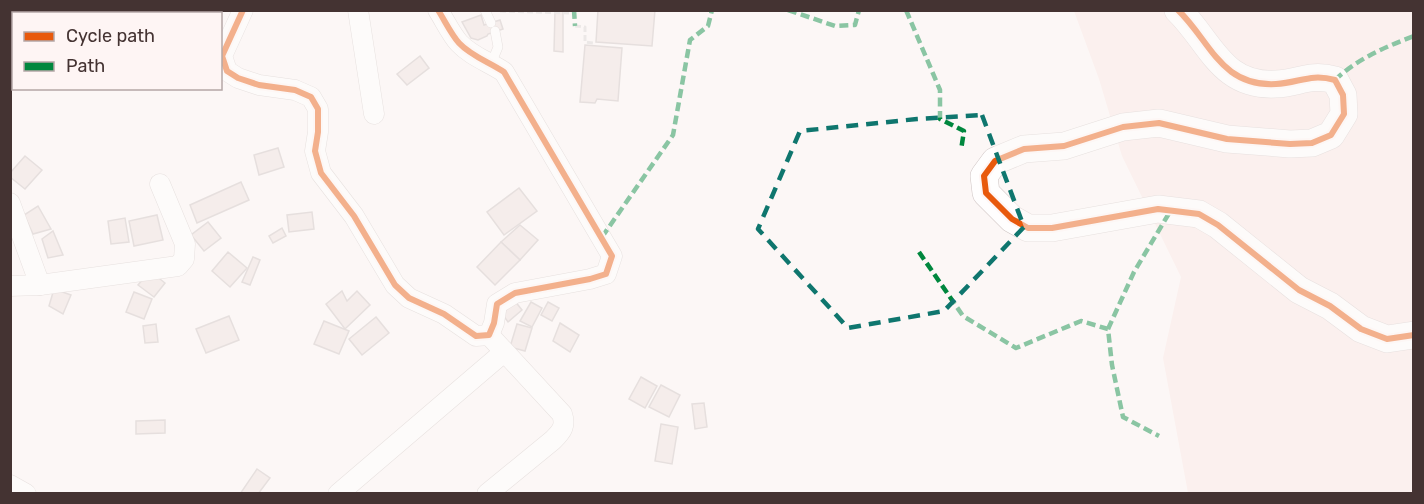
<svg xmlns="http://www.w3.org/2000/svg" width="1424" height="504" font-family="Rubik,sans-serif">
<rect width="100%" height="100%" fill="#fcf7f6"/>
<path fill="#fbe6e4" d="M1074,11H1413V493H1188L1163,358L1181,277L1122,156L1099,79Z"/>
<g fill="#eddfdd" stroke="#ccc2c1" stroke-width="1.5">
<path d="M10,10H19V14H14V31H10Z"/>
<path d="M190,10H208L212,14H188Z"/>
<path d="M555,10H563V52L554,51Z"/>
<path d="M598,10H655L652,46L596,42Z"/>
<path d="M481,15L484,25L500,20L503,29L488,34L487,36L478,40L471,38L462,22Z"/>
<path d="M585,45L622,48L618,101L597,99L595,103L580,102Z"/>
<path d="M420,56L429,68L407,85L397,74Z"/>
<path d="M278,148L284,167L259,175L254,155Z"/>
<path d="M25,156L42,170L25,189L10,177V173Z"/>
<path d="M241,182L249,200L197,223L190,205Z"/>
<path d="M519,188L537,211L504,235L487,212Z"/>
<path d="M38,206L51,229L33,234L24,215Z"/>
<path d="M312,212L314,229L289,232L287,215Z"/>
<path d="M157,215L163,240L134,246L129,221Z"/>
<path d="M125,218L129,242L111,244L108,221Z"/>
<path d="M208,222L221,238L204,251L191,235Z"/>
<path d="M520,225L538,240L520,260L501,242Z"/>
<path d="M282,228L286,236L273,243L269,236Z"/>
<path d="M53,231L63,255L48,258L42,239Z"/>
<path d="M501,242L520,260L495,285L477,267Z"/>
<path d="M228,252L247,268L230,287L212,271Z"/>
<path d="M253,257L260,260L250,285L242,282Z"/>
<path d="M150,271L165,283L154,297L138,285Z"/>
<path d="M54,289L71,295L63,314L49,306Z"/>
<path d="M342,291L347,301L357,291L370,305L345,329L326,304Z"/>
<path d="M134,292L152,299L144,319L126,312Z"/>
<path d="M514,300L522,310L508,322L500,311Z"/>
<path d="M531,302L542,308L532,327L520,321Z"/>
<path d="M548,302L559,308L552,321L541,315Z"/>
<path d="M229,316L239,340L206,353L196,329Z"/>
<path d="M376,317L389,333L362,355L349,339Z"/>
<path d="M324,321L349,331L339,354L314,344Z"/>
<path d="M560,323L579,335L570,352L553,341Z"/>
<path d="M156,324L158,342L145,343L143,326Z"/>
<path d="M517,324L532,328L525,351L510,347Z"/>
<path d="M641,377L657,386L645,408L629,399Z"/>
<path d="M661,385L680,395L669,417L649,407Z"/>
<path d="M704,403L707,427L695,429L692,404Z"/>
<path d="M165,420V433L136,434V421Z"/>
<path d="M661,424L678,427L672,464L655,461Z"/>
<path d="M257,469L270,478L258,494H240Z"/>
</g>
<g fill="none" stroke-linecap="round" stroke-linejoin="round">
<g stroke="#cfc5c4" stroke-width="10">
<g id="lane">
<path d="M485,10L491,23"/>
<path d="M491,64L498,47L495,31"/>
</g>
</g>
<g stroke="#cfc5c4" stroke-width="21">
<g id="street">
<path d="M243,10L222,56L227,71L238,78L259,85L295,90L311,97L318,109V132L315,151L321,173L354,216L395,285L409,298L444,314L476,336L489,335L494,323L497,304L515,293L590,279L606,274L612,256L504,72C489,62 471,56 459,43C451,34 445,21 438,10"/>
<path d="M358,10L374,114"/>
<path d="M76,14L78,10"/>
<path d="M185,14L187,10"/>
<path d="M10,203L40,285"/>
<path d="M10,286L40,285L178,266L184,259L185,244L160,184"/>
<path d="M10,485L26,494"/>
<path d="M338,494L504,352"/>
<path d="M487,494L553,440C562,431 566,426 562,414L489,335"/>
</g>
</g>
<g stroke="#cfc5c4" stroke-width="28">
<path id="secondary" d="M1178,10C1211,42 1221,87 1276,84C1299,83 1310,73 1335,80L1343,95L1344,114L1331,135L1312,143L1290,144L1227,139L1159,123L1123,127L1064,146L1024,149L995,161L984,176L986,193L1012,219L1028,228H1052L1158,209L1199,214L1218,225L1299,290L1330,306L1361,329L1387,339L1414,335"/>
</g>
<g stroke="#d9d6d6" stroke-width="3" stroke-dasharray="6 3" stroke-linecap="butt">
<path d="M500,11L573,13"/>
<path d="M575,26L585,27V42L593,43"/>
</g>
<use href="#lane" stroke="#fffefe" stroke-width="9"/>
<use href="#street" stroke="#fffefe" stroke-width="20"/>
<use href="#secondary" stroke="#fffefe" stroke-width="27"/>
<g stroke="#00873e" stroke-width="4.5" stroke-dasharray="9 4.5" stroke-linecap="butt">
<path d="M574,10L575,26"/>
<path d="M788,10L835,26L855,25L859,10"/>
<path d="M906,10L940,90V119L964,131L961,150"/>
<path d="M1335,80C1357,59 1385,47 1414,36"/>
<path d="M602,237L673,135L690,40L708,26L712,10"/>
<path d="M919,252L963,316L1016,348L1081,321L1108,329L1112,365L1123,417L1159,436"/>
<path d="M1108,329L1134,272L1171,210"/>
</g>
<g stroke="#fef5f4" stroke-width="10">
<g id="cycleway">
<path d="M243,10L222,56L227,71L238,78L259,85L295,90L311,97L318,109V132L315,151L321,173L354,216L395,285L409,298L444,314L476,336L489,335L494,323L497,304L515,293L590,279L606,274L612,256L504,72C489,62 471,56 459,43C451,34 445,21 438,10"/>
<path d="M1178,10C1211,42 1221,87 1276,84C1299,83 1310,73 1335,80L1343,95L1344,114L1331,135L1312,143L1290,144L1227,139L1159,123L1123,127L1064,146L1024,149L995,161L984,176L986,193L1012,219L1028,228H1052L1158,209L1199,214L1218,225L1299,290L1330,306L1361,329L1387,339L1414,335"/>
</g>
</g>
<use href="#cycleway" stroke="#e8590c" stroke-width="6"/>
</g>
<path d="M0 0H1424V504H0ZM982,115L1024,227L944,311L848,328L758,229L800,131L917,119Z" fill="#fcf7f6" fill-opacity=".55" fill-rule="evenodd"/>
<path fill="none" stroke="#0f766e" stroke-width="4.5" stroke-dasharray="12 8" stroke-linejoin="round" d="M982,115L1024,227L944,311L848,328L758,229L800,131L917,119Z"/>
<rect width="1424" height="504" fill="none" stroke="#443332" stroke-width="24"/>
<rect x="12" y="12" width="210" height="78" fill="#fef5f4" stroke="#b4a7a6" stroke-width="1.5"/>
<rect x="24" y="32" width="30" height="9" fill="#e8590c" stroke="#b4a7a6" stroke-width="1.5"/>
<text x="66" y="42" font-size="18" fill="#443332">Cycle path</text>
<rect x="24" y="62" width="30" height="9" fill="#00873e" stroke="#b4a7a6" stroke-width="1.5"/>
<text x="66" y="72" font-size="18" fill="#443332">Path</text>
</svg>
